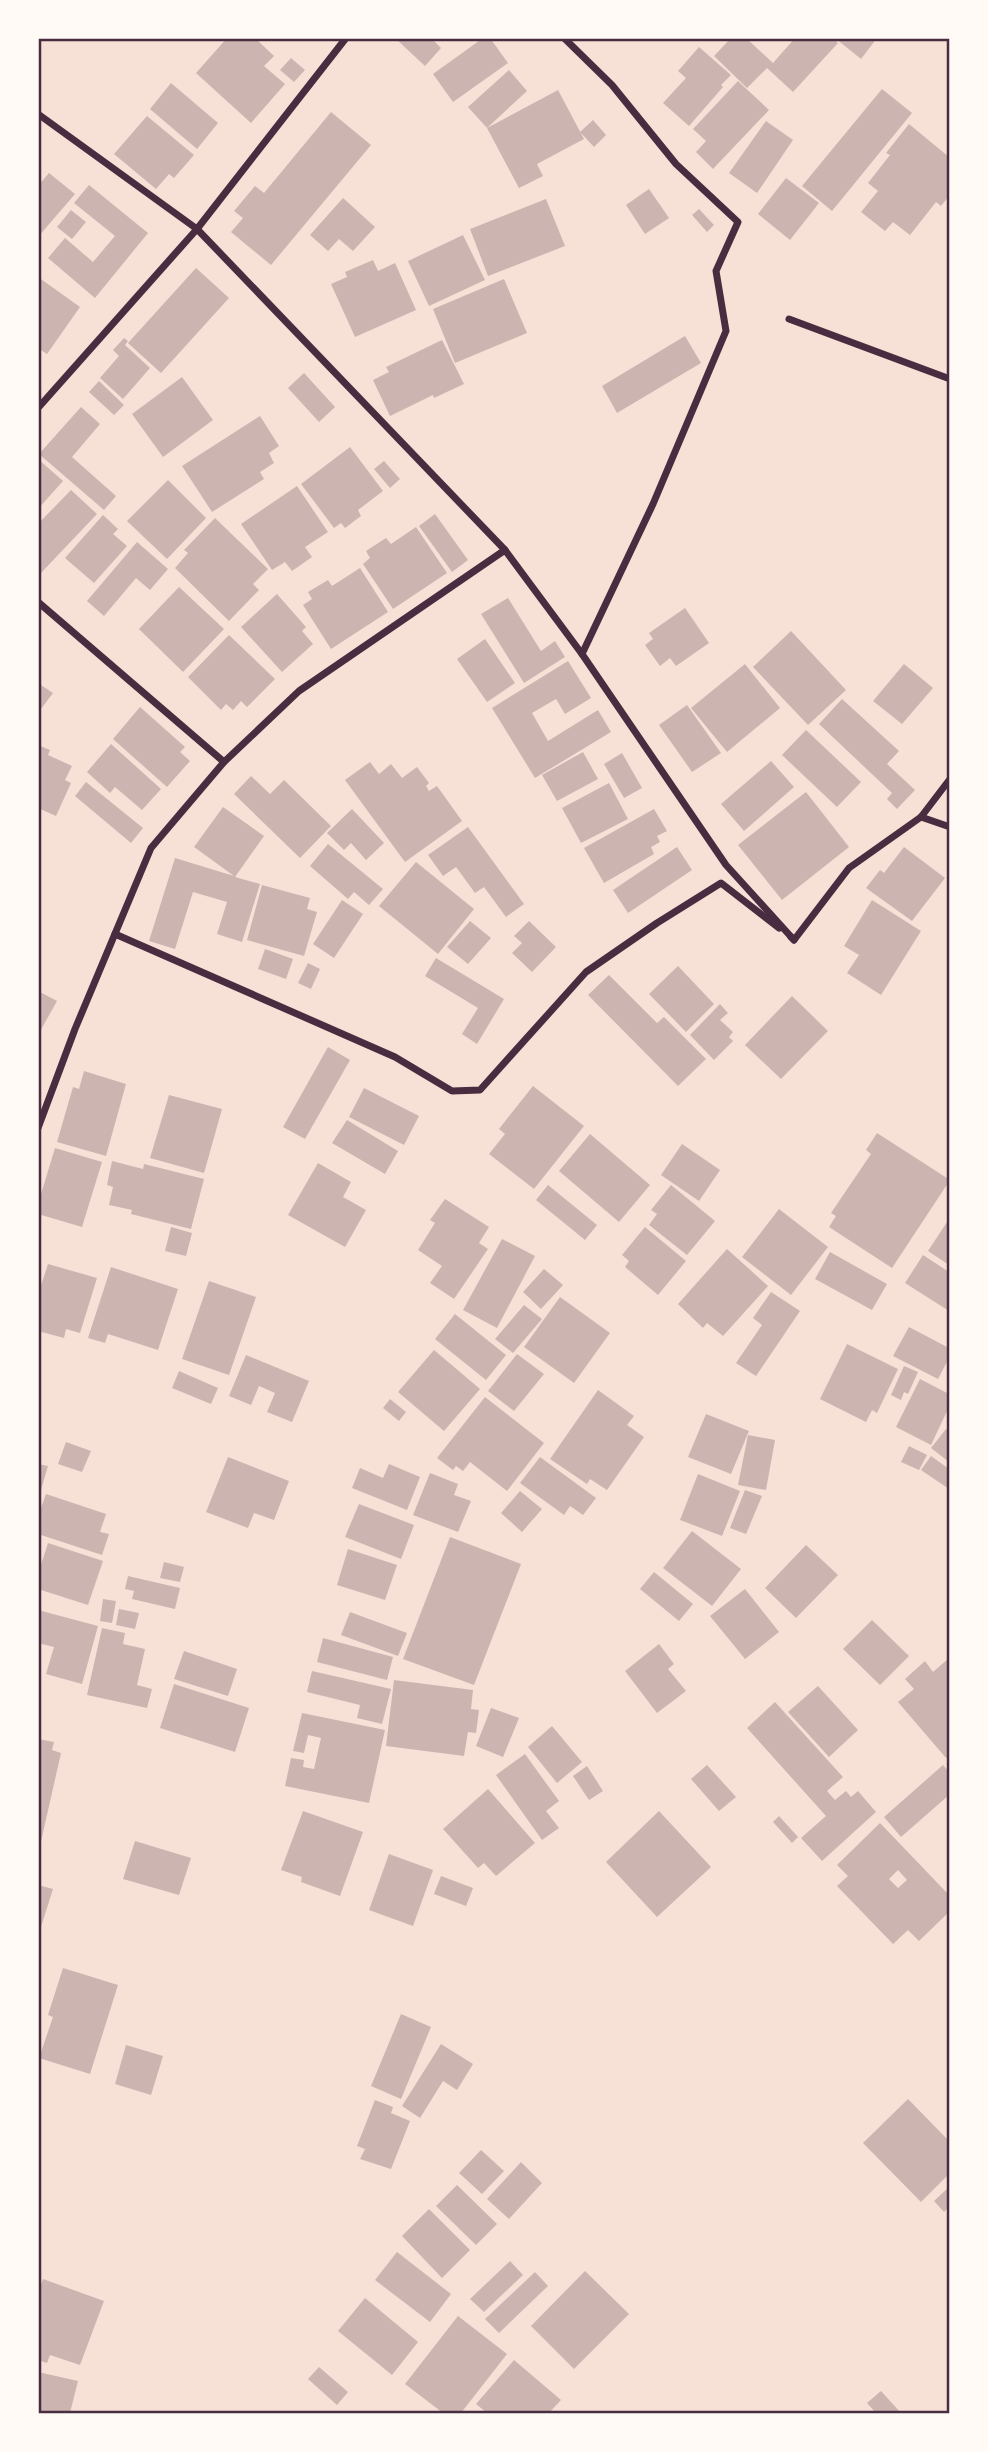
<svg xmlns="http://www.w3.org/2000/svg" width="988" height="2452" font-family="Helvetica,sans-serif">
<rect width="100%" height="100%" fill="#f7e1d7"/>
<g fill="#ccb4b1" fill-rule="evenodd">
<path d="M227,38H255L274,56L264,66L285,84L251,123L196,73Z"/>
<path d="M395,38H431L441,48L425,66Z"/>
<path d="M483,38H490L508,63L453,102L433,74Z"/>
<path d="M731,38H746L773,63L795,38H833L838,43L793,92L767,68L747,88L714,56Z"/>
<path d="M835,38H877L861,59Z"/>
<path d="M699,47L731,75L721,85L723,87L689,126L663,103L686,78L678,71Z"/>
<path d="M291,58L305,70L294,82L280,70Z"/>
<path d="M509,70L527,91L487,128L468,107Z"/>
<path d="M738,81L769,110L713,169L696,152L706,141L693,129Z"/>
<path d="M171,83L218,123L197,149L150,109Z"/>
<path d="M882,89L912,113L832,211L802,186Z"/>
<path d="M558,90L584,139L537,164L543,176L519,188L487,128Z"/>
<path d="M331,112L371,145L271,265L231,232L243,218L234,211L255,186L264,193Z"/>
<path d="M147,116L194,155L174,178L169,174L156,189L114,154Z"/>
<path d="M593,120L606,135L594,147L580,132Z"/>
<path d="M766,121L793,140L757,193L729,173Z"/>
<path d="M909,124L949,157V196L941,206L936,202L910,235L893,222L885,231L861,212L878,191L868,183L890,155L886,153Z"/>
<path d="M49,173L75,194L38,237V186Z"/>
<path d="M786,178L819,203L790,240L758,214Z"/>
<path d="M89,185L148,233L95,298L48,258L65,238L93,262L115,236L74,203Z"/>
<path d="M649,189L669,218L645,234L626,205Z"/>
<path d="M343,198L375,227L353,251L339,239L328,251L310,235Z"/>
<path d="M546,199L565,246L488,276L470,229Z"/>
<path d="M699,209L714,225L707,232L692,215Z"/>
<path d="M71,210L86,222L72,239L57,227Z"/>
<path d="M463,235L485,280L429,306L408,261Z"/>
<path d="M373,260L378,271L395,263L416,310L355,337L331,284L347,277L345,272Z"/>
<path d="M196,268L229,298L161,373L128,343Z"/>
<path d="M38,277L80,307L47,354L38,348Z"/>
<path d="M504,279L527,333L455,363L433,309Z"/>
<path d="M685,336L701,363L617,413L602,386Z"/>
<path d="M124,338L128,341L125,345L150,368L123,399L100,378L119,356L113,350Z"/>
<path d="M442,340L464,384L434,398L433,395L390,416L373,380L389,372L386,367Z"/>
<path d="M304,373L335,407L319,422L288,388Z"/>
<path d="M182,377L213,420L163,457L132,414Z"/>
<path d="M99,381L124,405L114,415L89,392Z"/>
<path d="M81,407L100,424L72,457L116,496L104,510L39,454Z"/>
<path d="M260,416L279,446L269,453L274,463L260,472L264,479L212,512L182,466Z"/>
<path d="M350,447L383,491L358,510L361,516L345,528L341,523L334,528L301,484Z"/>
<path d="M38,459L63,481L38,509Z"/>
<path d="M384,461L400,479L390,488L374,469Z"/>
<path d="M168,480L206,518L167,559L127,521Z"/>
<path d="M297,486L328,532L305,547L312,557L292,571L285,562L272,570L241,524Z"/>
<path d="M71,490L97,514L40,574L38,524Z"/>
<path d="M435,514L468,560L452,572L419,526Z"/>
<path d="M103,515L118,529L113,534L127,546L94,583L65,558Z"/>
<path d="M215,518L268,569L253,584L259,590L229,621L175,568L188,553L184,550Z"/>
<path d="M416,527L447,573L393,609L363,564L370,558L366,551L386,538L391,544Z"/>
<path d="M137,542L168,569L150,590L136,578L104,616L87,601Z"/>
<path d="M360,568L388,612L331,649L303,605L312,599L308,592L328,580L332,586Z"/>
<path d="M179,587L224,629L183,672L139,629Z"/>
<path d="M277,594L306,627L302,631L313,644L282,672L241,627Z"/>
<path d="M508,598L541,651L555,641L565,657L524,683L481,614Z"/>
<path d="M685,608L709,643L676,666L670,658L660,666L645,645L653,639L649,633Z"/>
<path d="M791,631L846,690L808,725L753,667Z"/>
<path d="M229,635L275,679L247,707L241,701L233,710L226,704L221,710L188,677Z"/>
<path d="M485,639L515,683L487,702L457,659Z"/>
<path d="M568,661L591,698L565,714L556,699L532,713L548,741L598,710L611,732L535,778L492,708Z"/>
<path d="M745,664L780,708L727,752L691,708Z"/>
<path d="M904,664L933,688L902,724L873,701Z"/>
<path d="M38,683L53,693L38,713Z"/>
<path d="M842,699L899,751L887,764L915,790L897,809L887,799L892,793L819,724Z"/>
<path d="M687,705L721,753L692,772L659,725Z"/>
<path d="M140,707L185,747L180,752L190,761L167,787L113,739Z"/>
<path d="M806,730L861,782L837,807L782,755Z"/>
<path d="M111,744L161,789L142,810L115,787L110,793L87,772Z"/>
<path d="M38,745L50,750L48,755L72,766L65,780L71,783L56,816L38,808Z"/>
<path d="M583,752L598,779L557,801L542,775Z"/>
<path d="M622,753L642,788L624,798L604,764Z"/>
<path d="M771,761L794,787L744,831L721,804Z"/>
<path d="M370,762L379,774L391,764L402,778L417,767L429,783L426,786L429,791L437,786L462,821L405,862L345,780Z"/>
<path d="M251,776L270,794L284,780L331,826L300,858L234,794Z"/>
<path d="M86,782L143,828L131,843L75,796Z"/>
<path d="M609,783L628,819L581,843L562,808Z"/>
<path d="M806,792L849,847L782,900L738,845Z"/>
<path d="M223,807L264,836L235,877L260,884L242,942L217,934L227,902L193,892L175,949L149,941L175,858L234,876L194,847Z"/>
<path d="M352,809L384,843L366,860L351,843L344,850L327,833Z"/>
<path d="M654,809L667,831L657,836L660,842L651,847L654,854L604,883L584,848Z"/>
<path d="M468,827L524,904L506,917L484,887L475,893L456,867L443,876L428,855Z"/>
<path d="M328,844L383,889L369,905L354,892L348,899L310,866Z"/>
<path d="M677,847L692,870L628,913L613,890Z"/>
<path d="M904,847L945,878L912,921L866,888L880,870L884,873Z"/>
<path d="M416,862L474,909L438,954L379,906Z"/>
<path d="M262,885L310,898L307,909L317,912L304,956L247,940Z"/>
<path d="M342,900L363,914L334,958L313,944Z"/>
<path d="M872,900L921,931L881,995L847,973L859,955L844,946Z"/>
<path d="M470,921L491,938L468,964L447,947Z"/>
<path d="M529,921L556,947L532,972L512,953L522,943L514,936Z"/>
<path d="M265,949L293,959L286,979L258,969Z"/>
<path d="M436,958L504,999L477,1044L462,1034L478,1008L425,976Z"/>
<path d="M308,963L320,969L311,989L298,983Z"/>
<path d="M678,966L714,1004L686,1032L649,994Z"/>
<path d="M609,975L657,1023L664,1017L706,1059L678,1086L588,995Z"/>
<path d="M38,991L57,1001L38,1035Z"/>
<path d="M792,996L828,1031L781,1079L745,1045Z"/>
<path d="M720,1004L728,1013L720,1020L733,1032L729,1037L733,1041L714,1060L690,1035Z"/>
<path d="M328,1047L350,1060L305,1139L283,1127Z"/>
<path d="M84,1071L126,1084L106,1156L57,1142L73,1087L79,1089Z"/>
<path d="M533,1086L584,1126L534,1189L489,1154L505,1134L499,1129Z"/>
<path d="M364,1088L419,1116L404,1145L349,1117Z"/>
<path d="M169,1095L222,1109L204,1173L150,1158Z"/>
<path d="M347,1120L398,1151L385,1174L332,1143Z"/>
<path d="M877,1133L950,1180L892,1268L829,1227L836,1216L831,1213L871,1154L866,1150Z"/>
<path d="M590,1134L650,1185L619,1222L559,1171Z"/>
<path d="M682,1144L720,1170L699,1201L661,1175Z"/>
<path d="M55,1148L102,1162L82,1227L38,1214V1204Z"/>
<path d="M112,1161L143,1169L144,1164L204,1179L191,1229L131,1214L132,1210L109,1205L113,1187L107,1185Z"/>
<path d="M318,1163L351,1182L343,1197L366,1210L345,1247L288,1215Z"/>
<path d="M548,1185L597,1225L585,1240L536,1200Z"/>
<path d="M671,1185L715,1221L687,1255L649,1225L657,1214L651,1210Z"/>
<path d="M445,1199L489,1227L479,1243L488,1249L454,1299L430,1283L442,1266L418,1250L435,1223L430,1220Z"/>
<path d="M779,1209L828,1247L791,1295L742,1257Z"/>
<path d="M947,1222L949,1224V1265L928,1251Z"/>
<path d="M171,1227L192,1233L186,1256L165,1251Z"/>
<path d="M645,1227L686,1261L658,1295L625,1267L629,1261L622,1255Z"/>
<path d="M502,1239L535,1256L497,1328L463,1310Z"/>
<path d="M727,1249L768,1286L723,1336L707,1323L703,1328L678,1304Z"/>
<path d="M830,1252L887,1284L872,1310L815,1279Z"/>
<path d="M923,1255L949,1272V1311L905,1283Z"/>
<path d="M48,1264L97,1278L80,1333L66,1329L64,1338L38,1331V1295Z"/>
<path d="M111,1267L178,1289L158,1350L108,1334L105,1343L88,1338Z"/>
<path d="M544,1269L563,1285L541,1309L523,1292Z"/>
<path d="M209,1281L256,1297L229,1375L182,1359Z"/>
<path d="M771,1292L800,1311L756,1376L736,1363L762,1325L753,1318Z"/>
<path d="M560,1297L610,1333L574,1383L524,1347Z"/>
<path d="M524,1305L542,1319L513,1353L495,1339Z"/>
<path d="M455,1314L506,1355L486,1380L435,1339Z"/>
<path d="M909,1327L949,1348V1358L938,1379L893,1356Z"/>
<path d="M847,1344L898,1369L877,1413L872,1410L866,1422L820,1399Z"/>
<path d="M434,1350L480,1389L444,1431L398,1392Z"/>
<path d="M517,1354L544,1374L514,1411L488,1391Z"/>
<path d="M246,1355L309,1381L292,1422L267,1412L275,1393L259,1386L251,1405L229,1396Z"/>
<path d="M904,1366L918,1372L908,1394L904,1392L901,1400L891,1395Z"/>
<path d="M179,1371L218,1388L211,1404L172,1388Z"/>
<path d="M920,1379L949,1394V1407L931,1445L896,1427Z"/>
<path d="M598,1390L634,1416L627,1425L644,1437L607,1490L590,1479L587,1484L550,1459Z"/>
<path d="M485,1397L544,1443L507,1491L470,1462L463,1471L456,1466L453,1470L437,1458Z"/>
<path d="M390,1399L406,1412L399,1421L383,1408Z"/>
<path d="M706,1414L749,1431L731,1474L688,1457Z"/>
<path d="M946,1429L949,1432V1462L931,1448Z"/>
<path d="M748,1435L775,1440L766,1490L738,1485Z"/>
<path d="M66,1442L91,1451L82,1472L58,1464Z"/>
<path d="M909,1446L927,1455L919,1470L901,1462Z"/>
<path d="M931,1456L949,1469V1489L921,1470Z"/>
<path d="M228,1457L289,1481L274,1520L254,1513L248,1528L206,1512Z"/>
<path d="M540,1457L596,1498L583,1515L570,1506L564,1515L520,1483Z"/>
<path d="M38,1464L48,1466L41,1490L38,1489Z"/>
<path d="M389,1464L420,1477L407,1510L352,1488L360,1468L383,1478Z"/>
<path d="M430,1473L458,1484L454,1495L471,1501L458,1532L413,1515Z"/>
<path d="M698,1474L740,1491L722,1536L680,1520Z"/>
<path d="M745,1490L762,1496L746,1534L730,1528Z"/>
<path d="M520,1491L542,1509L522,1532L501,1513Z"/>
<path d="M46,1494L106,1514L100,1532L109,1534L102,1555L38,1534V1516Z"/>
<path d="M359,1504L414,1525L401,1559L345,1537Z"/>
<path d="M692,1531L741,1569L712,1606L663,1568Z"/>
<path d="M450,1537L521,1564L474,1685L403,1659Z"/>
<path d="M48,1543L103,1561L88,1605L38,1589V1574Z"/>
<path d="M806,1545L838,1575L796,1618L765,1588Z"/>
<path d="M348,1549L397,1565L385,1600L337,1585Z"/>
<path d="M164,1562L184,1567L180,1582L160,1578Z"/>
<path d="M654,1572L693,1604L679,1621L640,1589Z"/>
<path d="M128,1576L180,1588L175,1609L132,1599L134,1591L125,1589Z"/>
<path d="M745,1589L779,1632L745,1659L710,1616Z"/>
<path d="M103,1599L116,1601L112,1623L100,1621Z"/>
<path d="M119,1609L139,1613L135,1629L116,1625Z"/>
<path d="M38,1610L98,1626L82,1684L46,1674L54,1647L38,1643Z"/>
<path d="M350,1612L407,1633L398,1656L341,1635Z"/>
<path d="M872,1620L909,1656L880,1685L843,1649Z"/>
<path d="M102,1628L125,1633L123,1644L145,1649L137,1685L152,1689L147,1708L87,1695Z"/>
<path d="M323,1638L393,1657L387,1680L317,1662Z"/>
<path d="M659,1644L674,1664L668,1669L686,1691L657,1713L625,1671Z"/>
<path d="M184,1651L237,1669L228,1696L174,1679Z"/>
<path d="M949,1658V1755L946,1758L898,1702L914,1689L905,1679L925,1661L933,1672Z"/>
<path d="M312,1671L391,1689L382,1724L357,1718L360,1705L307,1692Z"/>
<path d="M394,1680L473,1690L471,1709L479,1710L476,1733L468,1732L464,1756L386,1746Z"/>
<path d="M174,1684L249,1708L235,1752L160,1728Z"/>
<path d="M818,1686L858,1730L829,1757L788,1712Z"/>
<path d="M775,1702L843,1777L827,1791L835,1800L846,1791L851,1797L858,1791L876,1812L822,1861L801,1838L826,1816L747,1728Z"/>
<path d="M491,1708L519,1718L503,1757L476,1746Z"/>
<path d="M302,1713L385,1730L369,1803L285,1786L291,1758L304,1760L303,1767L314,1769L321,1738L308,1735L304,1753L293,1751Z"/>
<path d="M552,1726L582,1762L557,1783L528,1747Z"/>
<path d="M38,1739L54,1742L52,1750L61,1753L40,1846Z"/>
<path d="M525,1754L559,1801L546,1811L559,1828L542,1840L496,1775Z"/>
<path d="M707,1765L736,1797L719,1811L691,1779Z"/>
<path d="M943,1765L949,1772V1795L901,1837L884,1817Z"/>
<path d="M587,1766L603,1791L589,1800L573,1776Z"/>
<path d="M488,1789L535,1843L496,1876L484,1863L478,1868L443,1829Z"/>
<path d="M303,1811L363,1832L340,1896L301,1882L302,1877L281,1870Z"/>
<path d="M659,1811L711,1867L657,1917L606,1862Z"/>
<path d="M779,1816L798,1837L792,1843L773,1822Z"/>
<path d="M880,1823L949,1895V1912L919,1941L908,1930L893,1944L837,1886L848,1876L837,1865ZM898,1870L907,1880L898,1888L889,1879Z"/>
<path d="M135,1841L191,1858L179,1895L123,1879Z"/>
<path d="M389,1854L433,1870L413,1926L369,1910Z"/>
<path d="M441,1876L473,1888L466,1906L434,1894Z"/>
<path d="M38,1885L53,1889L39,1933H38Z"/>
<path d="M63,1968L118,1985L90,2074L39,2058L53,2017L48,2015Z"/>
<path d="M401,2014L431,2027L401,2099L371,2086Z"/>
<path d="M441,2044L473,2064L457,2090L443,2081L420,2118L402,2106Z"/>
<path d="M126,2045L163,2056L151,2095L115,2084Z"/>
<path d="M908,2099L949,2141V2174L921,2202L863,2143Z"/>
<path d="M375,2100L393,2107L391,2113L410,2121L391,2169L360,2159L365,2149L357,2146Z"/>
<path d="M481,2150L504,2171L482,2194L459,2173Z"/>
<path d="M521,2162L542,2183L509,2219L487,2199Z"/>
<path d="M457,2185L497,2224L476,2245L436,2206Z"/>
<path d="M949,2187V2207L944,2212L934,2201Z"/>
<path d="M429,2209L470,2250L442,2278L402,2236Z"/>
<path d="M397,2252L451,2294L430,2322L375,2280Z"/>
<path d="M510,2261L523,2275L484,2312L470,2299Z"/>
<path d="M585,2271L629,2314L574,2369L531,2326Z"/>
<path d="M535,2272L548,2286L499,2333L485,2319Z"/>
<path d="M43,2279L104,2301L80,2365L50,2355L47,2363L38,2360V2292Z"/>
<path d="M365,2298L418,2342L392,2375L338,2331Z"/>
<path d="M458,2316L507,2354L461,2413H443L405,2384Z"/>
<path d="M514,2360L561,2400L549,2413H487L476,2404Z"/>
<path d="M319,2367L348,2392L337,2405L308,2379Z"/>
<path d="M38,2372L78,2381L70,2413H38Z"/>
<path d="M881,2391L901,2413H876L867,2403Z"/>
</g>
<g fill="none" stroke-linecap="round" stroke-linejoin="round">
<g stroke="#4a2c40" stroke-width="7">
<path d="M564,38L612,85L676,164L738,222L716,271L726,331L653,504L582,654"/>
<path d="M38,114L197,229L505,550L582,654L726,865L794,940"/>
<path d="M789,319L950,379"/>
<path d="M38,408L197,229L346,38"/>
<path d="M38,602L224,762"/>
<path d="M921,817L950,827"/>
<path d="M115,934L395,1057L452,1091L480,1090L586,972L657,923L721,883L779,928"/>
<path d="M791,937L794,940L849,868L921,817L950,779"/>
<path d="M38,1128L75,1029L151,848L224,762L299,691L505,550"/>
</g>
</g>
<rect width="988" height="2452" fill="none" stroke="#fffaf5" stroke-width="80"/>
<rect x="40" y="40" width="908" height="2372" fill="none" stroke="#4a2c40" stroke-width="2.5"/>
</svg>
